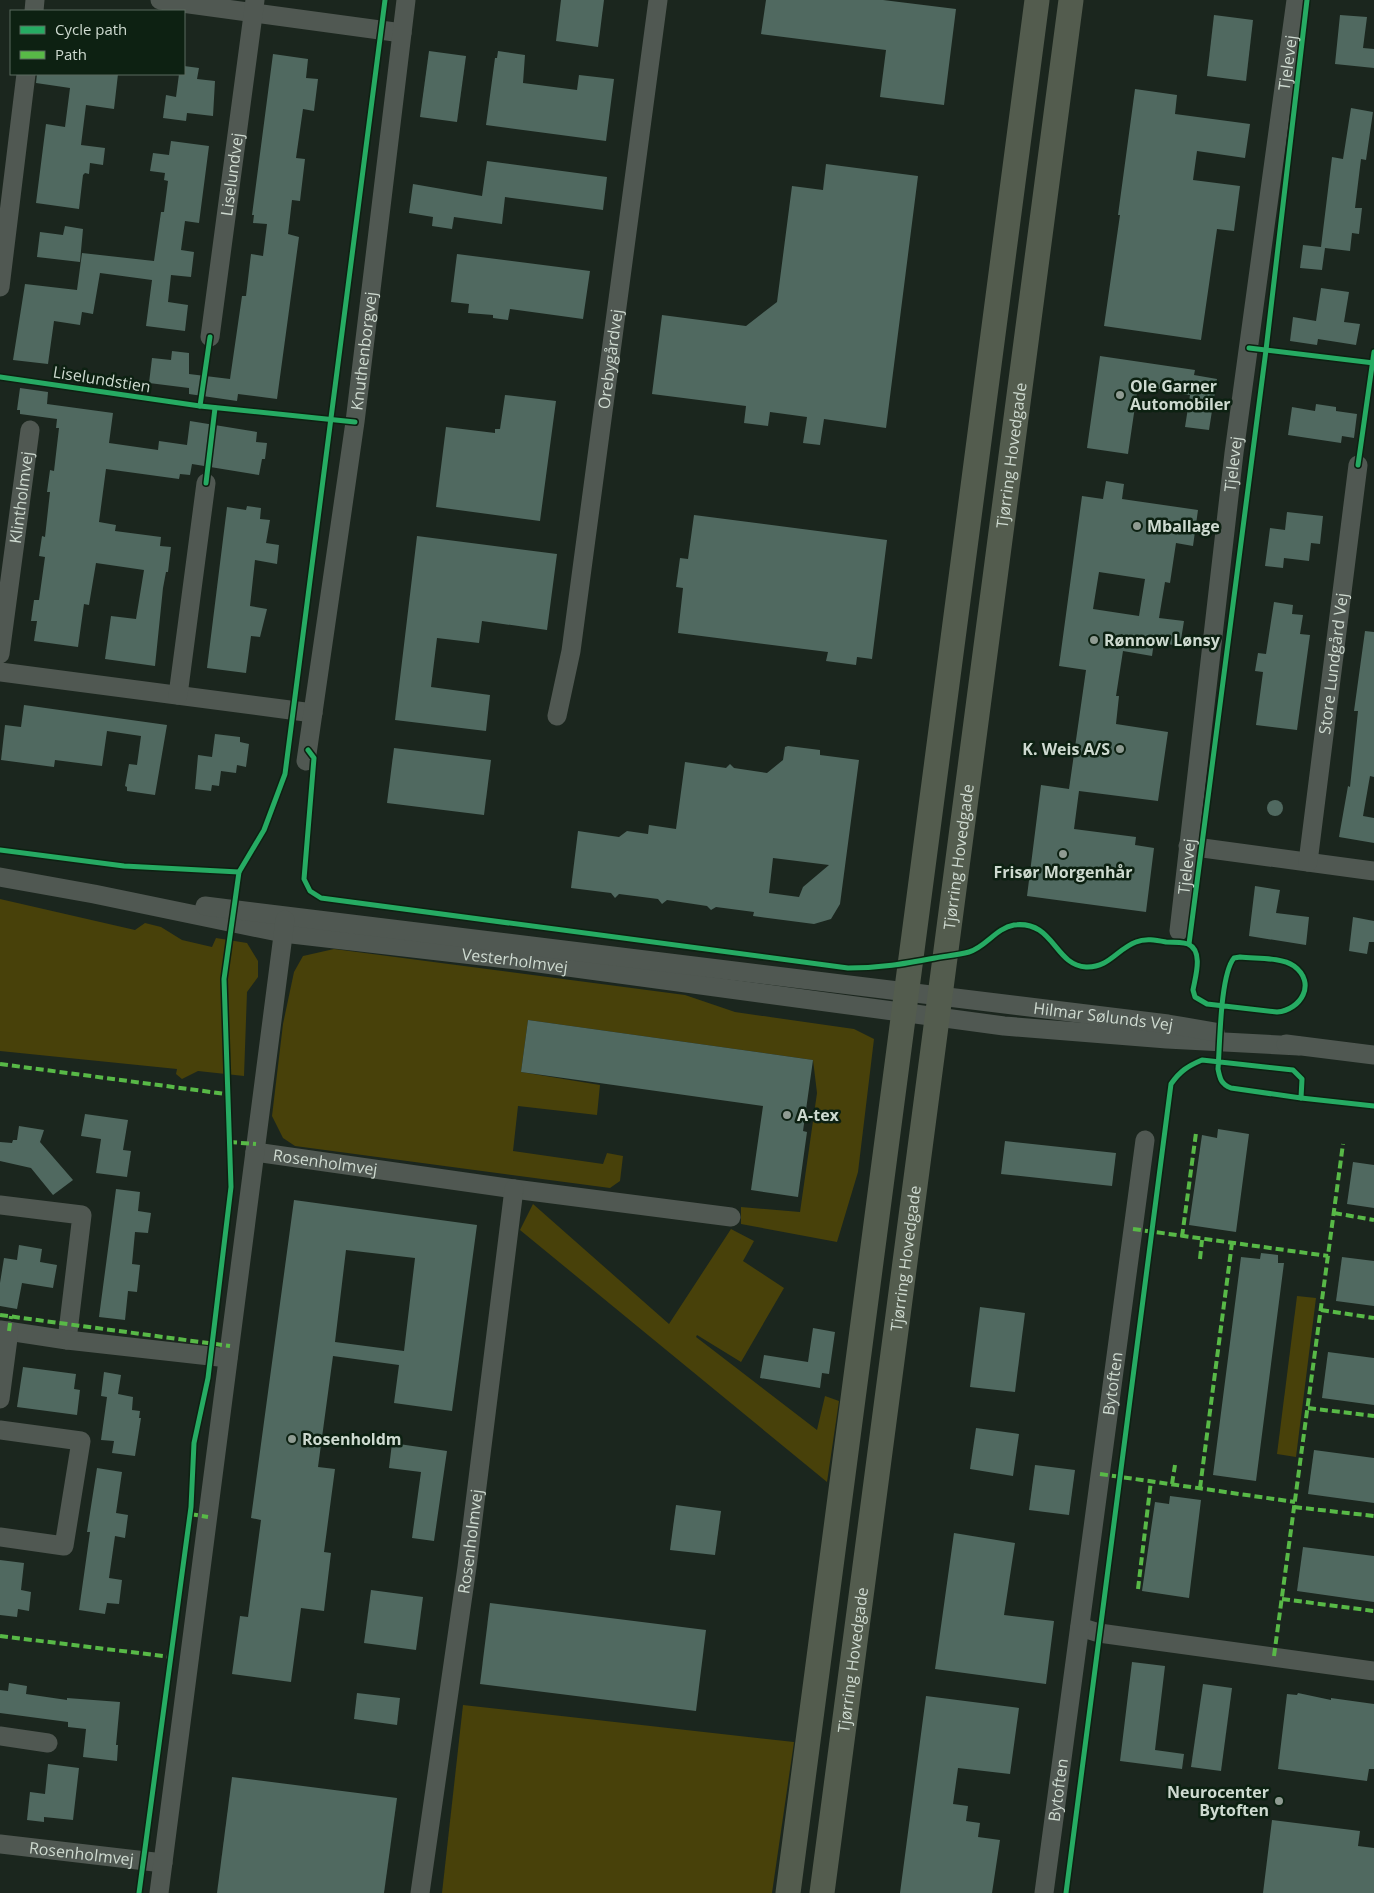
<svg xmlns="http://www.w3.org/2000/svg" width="1374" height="1893" font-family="'Open Sans',sans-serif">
<rect width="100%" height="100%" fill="#1b261e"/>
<g fill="#48410a">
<path d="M0,899L135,930L145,923L161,927L182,940L212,947L216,938L247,943L258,961V977L247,992L244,1076L198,1071L182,1079L176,1074L177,1069L0,1051Z"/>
<path d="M334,949L685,995L735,1012L854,1029L874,1039L858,1172L837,1242L741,1224V1207L800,1212L817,1093L813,1060L528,1020L521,1072L600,1085L597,1115L518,1106L513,1151L603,1164L607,1153L623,1156L620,1181L610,1188L295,1146L283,1138L272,1116L283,1024L294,972L303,956Z"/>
<path d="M533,1204L669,1324L731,1229L754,1241L743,1261L784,1288L741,1362L697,1335L696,1337L817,1430L825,1396L839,1401L827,1482L520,1230Z"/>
<path d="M1297,1296L1316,1298L1296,1457L1277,1454Z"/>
<path d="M463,1705L794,1742L772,1893H442Z"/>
</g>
<g fill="#506960" fill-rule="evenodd">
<path d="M561,0H604L598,47L556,41Z"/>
<path d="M766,0H883L956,9L944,105L880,97L886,50L761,34Z"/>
<path d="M1214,15L1253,20L1246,81L1207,76Z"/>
<path d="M1340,15L1367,17L1363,48L1374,49V68L1335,64Z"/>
<path d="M429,51L466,56L457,122L420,117Z"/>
<path d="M498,51L525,55L523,83L577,90L579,75L614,79L606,141L486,125L495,58H497Z"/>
<path d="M273,54L308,59L306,78L318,79L314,111L303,109L296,158L305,159L300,201L292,200L288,234L299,237L277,399L238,394L237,401L189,394V388L149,383L152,358L171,360L172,351L189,353V374L230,379L242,296H246L251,254L263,256L267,224L253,223L254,215H252Z"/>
<path d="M184,66L199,68L197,79L215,81L213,116L187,113L186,121L163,118L166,95L176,97L179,74H184Z"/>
<path d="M37,74H118L114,109L86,105L81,145L105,148L103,165L90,163L89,174L85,173L83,175L79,209L36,203L46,124L65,127L70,88L36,83Z"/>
<path d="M1135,89L1177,95L1175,114L1250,124L1245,158L1197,151L1193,180L1240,186L1234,231L1217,229L1201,340L1104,326L1120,215H1118Z"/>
<path d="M1351,108L1373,112L1366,160L1361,159L1355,208H1362L1359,234L1352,233L1350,251L1325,248L1322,270L1300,268L1303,245L1321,247L1332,157L1343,159Z"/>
<path d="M171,141L209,146L199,223L185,221L181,250L194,252L191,277L171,275L168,302L188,305L185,331L146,326L152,280L100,273L93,314L82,312L80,325L54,321L48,364L13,360L25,284L77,290L82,253L154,261L161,212H164L168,181L164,180L165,173L150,171L153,153L169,155Z"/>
<path d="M487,161L607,177L603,210L505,197L502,224L454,217L452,229L432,226L433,217L409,213L413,184L482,196Z"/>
<path d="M826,164L918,176L886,428L824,419L820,445L803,443L807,417L770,412L768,426L744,423L746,406L652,394L662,315L746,326L777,302L792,186L823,190Z"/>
<path d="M65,226L83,229L80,262L37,257L40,232L63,235Z"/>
<path d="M457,254L590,271L583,319L510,309L508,320L493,318V315L468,313L469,304L451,302Z"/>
<path d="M1321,288L1349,292L1344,322L1360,324L1356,345L1318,339L1317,345L1290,341L1293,317L1316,321Z"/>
<path d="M1100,356L1195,370L1194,375L1217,379L1209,430L1185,427L1190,395L1182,394V392L1138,386L1128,454L1087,448Z"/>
<path d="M20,388L48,392L47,404L113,413L109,443L158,450L159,441L187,445L190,421L257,432L256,442L267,443L265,459H262L259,475L192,464L190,475L180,474L179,479L106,469L99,522L116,525L115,531L161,537L160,546L171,547L168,572H166L163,588L155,666L105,659L111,616L136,619L144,570L96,563L89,605L84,604L78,647L34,641L37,621H31L34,600H39L45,557L39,556L42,536L45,537L50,492H47L50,470L54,471L59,428H56L57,419L20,414V410H17Z"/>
<path d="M505,395L556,401L540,521L436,507L446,427L495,433V429H500Z"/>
<path d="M1316,404L1336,407V411L1357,414L1354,438L1342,436L1341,443L1288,435L1292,407L1315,411Z"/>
<path d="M1106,481L1124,484L1122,499L1198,510L1193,546L1176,543L1170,583L1165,582L1159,618L1184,621L1180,646L1154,642L1152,656L1123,651L1116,696H1119L1116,724L1168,732L1158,801L1079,791L1074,829L1136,837L1135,845L1154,848L1146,912L1027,896L1041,785L1069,789L1086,670L1059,666L1082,496L1103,499ZM1099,572L1145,579L1139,616L1093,609Z"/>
<path d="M247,506L261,508L260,519L270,520L266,543L279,545L277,564L255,560L250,606L267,609L260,637L251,636L246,673L207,668L227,507L246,510Z"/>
<path d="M1287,512L1323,516L1320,544L1311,543L1309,561L1284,558L1283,568L1265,566L1270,528L1285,530Z"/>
<path d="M694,515L887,540L872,659L857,657L856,665L826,661L828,652L678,633L683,588L676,587L680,558L688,559Z"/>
<path d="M417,536L557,554L547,630L482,621L479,643L437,638L431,687L490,695L486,731L395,720Z"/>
<path d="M1274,602L1293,605L1292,614L1303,615L1300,634L1310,635L1297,730L1256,725L1263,672L1255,671L1258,653L1266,654Z"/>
<path d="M1365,631L1374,632V777L1370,776L1363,816L1374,818V843L1339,837L1348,786L1350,787L1358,711H1354Z"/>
<path d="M24,705L167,725L155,795L127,791V787L125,786L129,764L137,765L141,736L107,731L102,766L55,760L54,767L1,760L5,725L21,727Z"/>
<path d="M215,734L240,737V742L249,744L246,767L237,765L236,773L221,771L219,786L212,785L211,791L195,789L198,755L212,757Z"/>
<path d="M788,746L820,750V755L859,760L840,904L831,919L814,924L753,916L754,912L716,907L711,910L707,906L667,900L662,904L658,899L619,894L615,898L611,893L571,888L578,831L619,837L627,831L648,834L649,825L676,829L685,762L726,768L730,764L734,768L767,773L783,760L785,747ZM773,858L829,865L803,887L799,897L769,893Z"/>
<path d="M394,748L491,760L484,815L387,803Z"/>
<circle cx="1275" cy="808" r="8"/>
<path d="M1255,886L1280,890L1276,913L1309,917L1306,945L1249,936Z"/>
<path d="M1353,917L1374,921V942H1369L1367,954L1349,951Z"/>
<path d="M528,1020L813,1060L803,1131L807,1132L798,1197L751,1190L763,1106L521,1072Z"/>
<path d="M85,1114L128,1120L123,1150L131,1151L127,1177L96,1173L101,1139L81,1136Z"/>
<path d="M19,1126L44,1130L40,1142L73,1180L53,1195L31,1168L0,1161V1142L12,1143L13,1140H17Z"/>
<path d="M1218,1129L1249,1134L1236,1232L1189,1225L1202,1135L1217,1138Z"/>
<path d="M1005,1141L1116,1153L1112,1186L1001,1174Z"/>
<path d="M1353,1162L1374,1165V1208L1347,1204Z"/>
<path d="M116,1189L140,1192L138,1211L151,1213L148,1233L135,1232L132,1264L140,1265L137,1292L128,1291L125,1320L99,1317Z"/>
<path d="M294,1200L477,1225L452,1411L394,1403L399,1365L333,1356L318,1467L335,1469L324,1552L331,1553L324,1611L301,1608L291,1682L232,1674L240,1616L248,1617L261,1520L251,1518ZM346,1250L415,1258L404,1351L335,1342Z"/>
<path d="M19,1245L42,1249L40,1262L57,1265L53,1288L22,1283L17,1309L0,1306V1283L4,1258L17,1260Z"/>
<path d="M1261,1253L1278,1255V1263H1284L1256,1481L1213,1475L1241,1257L1260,1259Z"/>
<path d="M1342,1257L1374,1261V1306L1336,1301Z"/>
<path d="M980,1307L1025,1313L1015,1392L970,1387Z"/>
<path d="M813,1328L835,1332L829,1374L822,1373L820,1388L760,1378L764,1355L808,1362Z"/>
<path d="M1328,1352L1374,1358V1405L1322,1398Z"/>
<path d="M23,1367L76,1374L74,1389L80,1390L77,1415L17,1407Z"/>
<path d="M104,1372L121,1375L118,1394L133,1397L132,1410L140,1411L139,1418H141L135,1456L112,1453L114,1441L101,1440L107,1397L101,1396Z"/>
<path d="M976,1428L1019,1434L1013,1476L970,1469Z"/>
<path d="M392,1443L447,1451L434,1541L412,1538L421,1472L389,1468Z"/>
<path d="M1314,1450L1374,1458V1503L1308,1494Z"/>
<path d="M1035,1465L1075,1470L1069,1515L1029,1510Z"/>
<path d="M97,1468L122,1472L116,1513L128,1515L125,1538L115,1536L109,1578L122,1580L119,1604L107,1603L105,1614L79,1610L90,1532H87Z"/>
<path d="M1170,1496L1201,1500L1189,1598L1142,1591L1155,1502L1169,1504Z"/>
<path d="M676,1505L721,1511L715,1555L670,1550Z"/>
<path d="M954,1533L1015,1543L1004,1615L1054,1621L1046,1684L935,1669Z"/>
<path d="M1303,1547L1374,1556V1602L1297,1591Z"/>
<path d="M0,1560L24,1563L21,1590L31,1592L29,1611L18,1609L17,1617L0,1615Z"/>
<path d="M371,1590L423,1597L416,1650L364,1643Z"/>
<path d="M490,1603L706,1630L696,1711L480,1684Z"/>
<path d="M1132,1662L1165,1666L1155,1750L1184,1754L1182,1769L1120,1761Z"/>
<path d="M9,1683L27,1686L26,1694L67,1700V1698L120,1702L116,1745H118L117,1761L83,1757L86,1729L68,1727V1722L0,1713V1690L8,1691Z"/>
<path d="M1203,1684L1232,1688L1221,1771L1191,1767Z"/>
<path d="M357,1693L400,1698L397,1725L354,1719Z"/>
<path d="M1298,1693L1331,1700V1698L1374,1704V1769H1369L1367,1781L1278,1769L1287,1694L1297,1695Z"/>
<path d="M926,1696L1019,1708L1010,1774L958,1768L953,1804L968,1806L966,1821L980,1823L978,1837L1000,1840L992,1893H900Z"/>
<path d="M48,1764L79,1768L73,1820L44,1817V1822L27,1820L30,1792L45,1794Z"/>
<path d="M232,1777L397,1798L384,1893H217Z"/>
<path d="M1272,1820L1360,1831L1358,1846L1374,1848V1893H1263Z"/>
</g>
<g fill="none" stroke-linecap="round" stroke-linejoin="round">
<g stroke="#505852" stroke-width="19">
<path d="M160,0L402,33"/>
<path d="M34,11L35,0"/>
<path d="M0,287L26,74"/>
<path id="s1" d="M210,337L255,0"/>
<path id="s2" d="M0,654L30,430"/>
<path d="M0,672L313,713"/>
<path d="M178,695L206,483"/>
<path id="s3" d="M557,716L571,651L658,0"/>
<path id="s4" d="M306,761L355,422L406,0"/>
<path d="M1188,846L1374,871"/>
<path id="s5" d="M1308,862L1358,465"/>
<path id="s6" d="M0,877L94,894L283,933L508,959L1004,1026L1167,1039L1299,1046"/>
<path id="s7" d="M205,906L1168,1024L1215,1032"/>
<path id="s8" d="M1179,931L1234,453L1296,0"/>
<path d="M1286,1044L1374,1055"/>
<path id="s9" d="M255,1152L514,1189L731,1217"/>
<path d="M0,1205L82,1215L67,1340"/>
<path d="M0,1330L67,1340L228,1358"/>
<path d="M0,1399L9,1331"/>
<path d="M0,1430L81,1441L64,1546L0,1537"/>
<path d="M1080,1627L1099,1633L1374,1671"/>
<path d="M0,1736L48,1743"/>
<path id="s10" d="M0,1844L163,1863"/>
<path d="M159,1893L285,920"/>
<path id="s11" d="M420,1893L467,1567L514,1189"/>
<path id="s12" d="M1044,1893L1145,1140"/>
</g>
<g stroke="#535c4e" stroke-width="25">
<path d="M788,1893L1037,0"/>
<path id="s13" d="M822,1893L1071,0"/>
</g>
<g stroke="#58b947" stroke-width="4" stroke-dasharray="8 4" stroke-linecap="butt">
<path d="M0,1064L226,1094"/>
<path d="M229,1142L256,1144"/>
<path d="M1334,1213L1374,1220"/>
<path d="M1133,1229L1328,1256"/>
<path d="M1182,1237L1196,1133"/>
<path d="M1200,1259L1202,1240"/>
<path d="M1321,1310L1374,1318"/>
<path d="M0,1315L230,1346"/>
<path d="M9,1331L11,1316"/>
<path d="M1308,1408L1374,1416"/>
<path d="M1100,1474L1295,1502"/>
<path d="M1172,1484L1175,1465"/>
<path d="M1200,1488L1232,1243"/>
<path d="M1294,1507L1374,1516"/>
<path d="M190,1514L208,1517"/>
<path d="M1138,1589L1151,1481"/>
<path d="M1282,1599L1374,1611"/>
<path d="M0,1636L171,1657"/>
<path d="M1274,1656L1343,1144"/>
</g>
<g stroke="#0d2112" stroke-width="8">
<g id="cycleway">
<path d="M1249,348L1374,363"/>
<path d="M0,377L200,406L355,422"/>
<path d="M200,406L210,337"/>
<path d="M1358,465L1374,352"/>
<path d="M206,483L215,408"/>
<path d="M308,750L314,758L304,879L310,891L321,898L848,968C881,968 903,964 935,958C946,956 958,955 969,952C986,947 996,928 1014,925C1054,920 1054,965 1086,967C1109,968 1117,949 1136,942C1145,938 1156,940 1166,942C1172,942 1182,942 1188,944C1204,951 1195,978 1193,990L1195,997L1207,1004L1277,1012C1301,1010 1317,983 1294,966C1281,957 1256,959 1240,957L1234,958C1220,975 1220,1044 1218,1069C1220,1079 1221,1084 1231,1088L1301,1098L1302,1079L1293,1070L1202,1060C1188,1066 1180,1071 1171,1084L1066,1893"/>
<path d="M0,850L124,866L239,872"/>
<path d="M1189,944L1266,350L1307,0"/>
<path d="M1301,1098L1374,1106"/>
<path d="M139,1893L191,1507L194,1443L208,1378L231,1187L224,979L239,872L264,830L285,774L385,0"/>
</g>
</g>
<use href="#cycleway" stroke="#26ab63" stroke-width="5"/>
</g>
<g fill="#8f9b92" stroke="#0d2112" stroke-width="2">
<circle cx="1120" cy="395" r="5"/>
<circle cx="1137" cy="526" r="5"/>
<circle cx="1094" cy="640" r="5"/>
<circle cx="1120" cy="749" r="5"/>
<circle cx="1063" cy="854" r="5"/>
<circle cx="787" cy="1115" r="5"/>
<circle cx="292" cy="1439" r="5"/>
<circle cx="1279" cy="1801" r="5"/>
</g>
<g text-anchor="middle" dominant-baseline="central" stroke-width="5" stroke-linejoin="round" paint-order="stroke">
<g font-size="16" fill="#cedad0" stroke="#0d2112">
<text stroke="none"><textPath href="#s8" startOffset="875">Tjelevej</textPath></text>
<text stroke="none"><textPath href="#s1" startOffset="164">Liselundvej</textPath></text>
<text stroke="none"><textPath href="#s4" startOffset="414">Knuthenborgvej</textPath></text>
<text stroke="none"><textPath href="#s3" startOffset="361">Orebygårdvej</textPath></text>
<text transform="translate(102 379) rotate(9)">Liselundstien</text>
<text stroke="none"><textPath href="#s13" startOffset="1450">Tjørring Hovedgade</textPath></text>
<text stroke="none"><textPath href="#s8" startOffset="470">Tjelevej</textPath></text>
<text stroke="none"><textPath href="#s2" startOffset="158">Klintholmvej</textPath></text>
<text stroke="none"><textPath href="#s5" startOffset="200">Store Lundgård Vej</textPath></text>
<text stroke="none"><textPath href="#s13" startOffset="1045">Tjørring Hovedgade</textPath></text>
<text stroke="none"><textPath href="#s8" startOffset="65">Tjelevej</textPath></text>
<text stroke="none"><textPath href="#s6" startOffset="522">Vesterholmvej</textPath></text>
<text stroke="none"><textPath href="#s7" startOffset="905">Hilmar Sølunds Vej</textPath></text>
<text stroke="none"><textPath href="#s9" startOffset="71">Rosenholmvej</textPath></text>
<text stroke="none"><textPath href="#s13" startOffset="640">Tjørring Hovedgade</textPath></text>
<text stroke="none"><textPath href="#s12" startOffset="514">Bytoften</textPath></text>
<text stroke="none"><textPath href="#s11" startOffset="355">Rosenholmvej</textPath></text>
<text stroke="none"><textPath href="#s13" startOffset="235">Tjørring Hovedgade</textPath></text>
<text stroke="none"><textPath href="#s12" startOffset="104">Bytoften</textPath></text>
<text stroke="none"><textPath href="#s10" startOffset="82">Rosenholmvej</textPath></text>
</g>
<g font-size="16" font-weight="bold" fill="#cedad0" stroke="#0d2112" text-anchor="start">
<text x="1130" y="386">Ole Garner<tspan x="1130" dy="18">Automobiler</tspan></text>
<text x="1147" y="526">Mballage</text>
<text x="1104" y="640">Rønnow Lønsy</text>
<text x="1110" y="749" text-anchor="end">K. Weis A/S</text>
<text x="1063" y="872" text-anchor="middle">Frisør Morgenhår</text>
<text x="797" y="1115">A-tex</text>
<text x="302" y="1439">Rosenholdm</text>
<text x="1269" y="1792" text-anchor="end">Neurocenter<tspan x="1269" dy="18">Bytoften</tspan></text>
</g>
</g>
<rect x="10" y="10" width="175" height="65" fill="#0d2112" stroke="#5a6b5e"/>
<rect x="20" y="26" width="25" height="8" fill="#26ab63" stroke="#5a6b5e"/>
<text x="55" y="35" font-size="15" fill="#cedad0">Cycle path</text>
<rect x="20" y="51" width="25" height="8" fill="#58b947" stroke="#5a6b5e"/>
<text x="55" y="60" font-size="15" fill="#cedad0">Path</text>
</svg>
